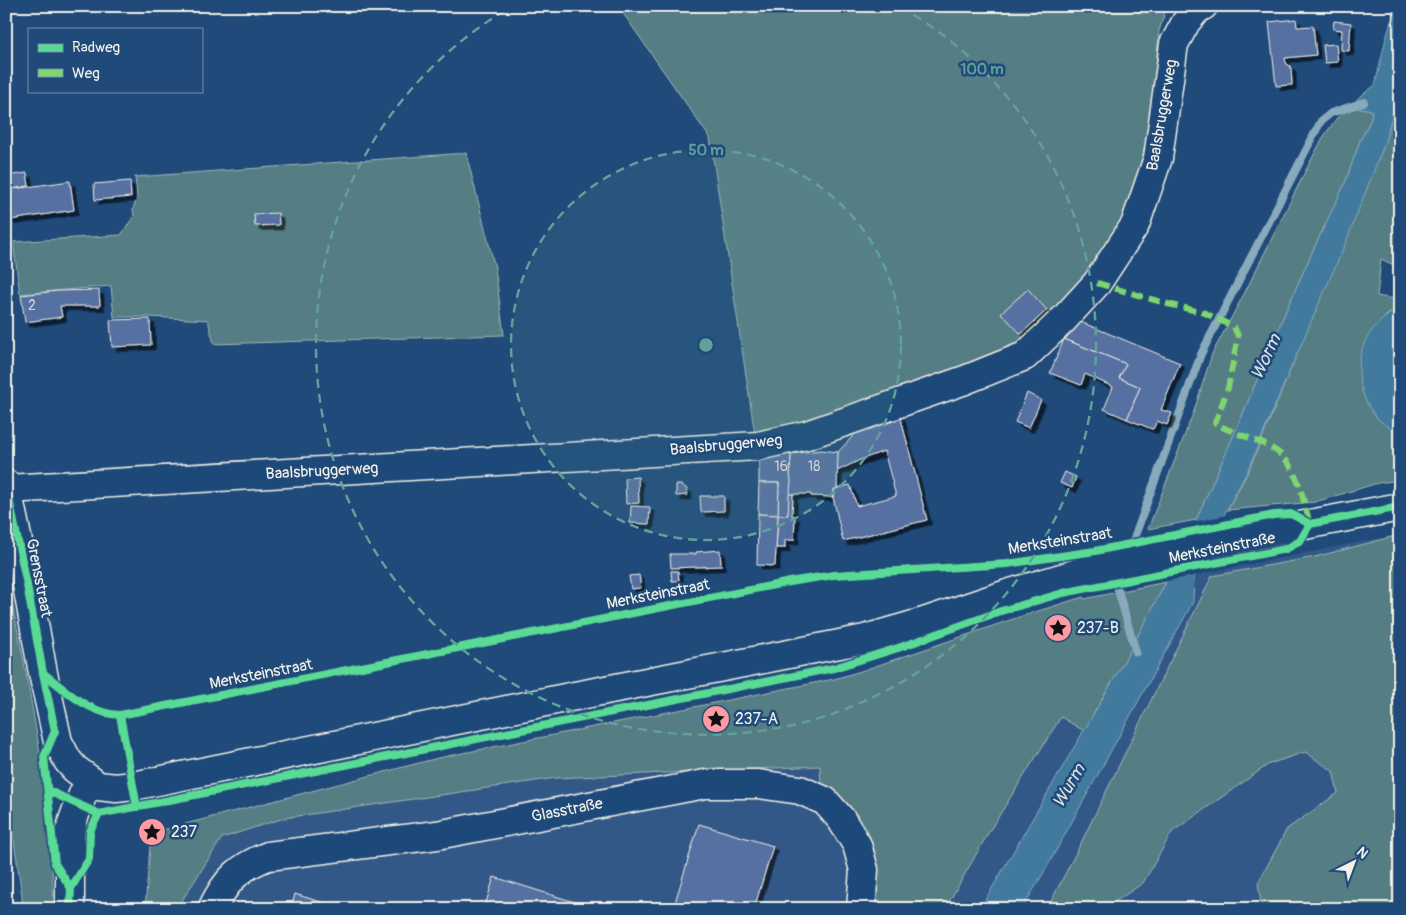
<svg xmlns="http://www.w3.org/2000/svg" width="1406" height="915" font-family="Pangolin,sans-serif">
<defs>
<filter id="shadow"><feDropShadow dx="4.5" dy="4.5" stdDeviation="0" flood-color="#0009"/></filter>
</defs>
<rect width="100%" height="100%" fill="#1f4a7a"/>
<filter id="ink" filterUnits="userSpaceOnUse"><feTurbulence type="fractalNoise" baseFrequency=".02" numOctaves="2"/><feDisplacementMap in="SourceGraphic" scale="10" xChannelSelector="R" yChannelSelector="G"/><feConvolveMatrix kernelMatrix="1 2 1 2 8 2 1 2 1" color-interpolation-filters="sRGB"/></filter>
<g filter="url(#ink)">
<path fill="#335888" d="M1400,534V909H172L222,838L284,818L556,778L820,766L1122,590Z"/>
<g fill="#557d84" stroke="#a4b7b6">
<path d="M618,6H1167L1159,31L1154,93L1139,198L1082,284L1010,352L803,426L755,435L710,138Z"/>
<path d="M1400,87V268L1381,259L1377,296L1400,300V308L1388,314L1377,325L1362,390C1369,411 1381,423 1400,433V480L1378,483L1315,502L1227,510L1248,472L1384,145Z"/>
<path d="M1356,108L1368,109L1372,112L1371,119L1360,141L1345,183L1315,246L1288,306L1237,428L1196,520L1148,529L1194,411L1212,354L1245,292L1310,162L1324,136L1336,119L1340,115V114Z"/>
<path d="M466,153L495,268L504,335L214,344L208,320L149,317H114L111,286L20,294L13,242L121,235L134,216L133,209L137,197L135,177Z"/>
<path d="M1399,535L1400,693L1394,738L1400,746V909H1262L1258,883L1287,829L1338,793L1333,771L1305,752L1269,764L1172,832L1143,883L1104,909H1047L1080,845L1212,576L1315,557Z"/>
<path d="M6,573C21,646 36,720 46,795C51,832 52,871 54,909H22V895L6,787Z"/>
<path d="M1166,582L1126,658L1084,731L1061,717L990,830L945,909H873C875,892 877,871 875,855C869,822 848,801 821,783L820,766L556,778L284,818L222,838L181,902V909H145L151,833L438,758L834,679L861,671L1022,616L1083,597L1084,599Z"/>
</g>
<g fill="#427a9e" stroke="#89aabc">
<path d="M1396,6H1400V87L1384,145L1346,242L1284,384L1247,472L1224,515L1194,577L1193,602L1047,867L1022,909H980L1126,658L1166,582L1196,520L1237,428L1288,306L1315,246L1345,183L1360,141L1371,119L1372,111L1368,109L1356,108L1357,99L1375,85L1386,38Z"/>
<path d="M1400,308V433C1393,430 1386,426 1380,421C1358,399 1352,363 1368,336C1376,323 1387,315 1400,308Z"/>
</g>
<path fill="#1f4a7a" d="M1227,515L1198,575L1163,582L1193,522Z"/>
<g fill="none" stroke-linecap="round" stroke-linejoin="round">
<g stroke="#89aabc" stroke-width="8">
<path d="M1128,555L1201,354L1321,121L1331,113L1364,102"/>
<path d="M1124,568L1117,587L1136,652"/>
</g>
</g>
<g fill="#5570a1" stroke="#f4f1e8" filter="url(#shadow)">
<path d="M1296,19L1297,27L1313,26L1316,55L1285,58L1286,63L1291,67L1292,85L1276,86L1269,22Z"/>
<path d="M1334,21L1351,23L1349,51L1341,50L1342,30L1333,29Z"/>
<path d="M1336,44L1338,62L1325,63L1323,45Z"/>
<path d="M27,173L29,186L6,190V176Z"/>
<path d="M70,181L74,210L10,220L6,190Z"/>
<path d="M130,181L131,197L95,200L94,184Z"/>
<path d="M278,213L279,225L255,226L254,214Z"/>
<path d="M1028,289L1047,310L1021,334L1001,313Z"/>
<path d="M99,290L100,306H60L62,317L25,322L21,295L58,291Z"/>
<path d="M150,319L151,345L112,347L110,320Z"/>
<path d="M1076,320L1180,363L1161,410L1172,413L1167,425L1157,421L1153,429H1152L1127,419L1140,387L1119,378L1126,364L1064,339Z"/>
<path d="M1064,339L1126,364L1119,378L1140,387L1127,419L1104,409L1113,387L1085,374L1081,385L1050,373Z"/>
<path d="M1027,393L1041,400L1029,428L1015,422Z"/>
<path d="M900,415L927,520L843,541L833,497L834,489L850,485L857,506L896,496L884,451L860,460L837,471L838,452L853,436L851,432Z"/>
<path d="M821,450L838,452L837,489H834L833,497L811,496V494H789L791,454Z"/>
<path d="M791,454L790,473L791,481L788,515H778L779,483H759V458Z"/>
<path d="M1065,472L1076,477L1072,488L1060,483Z"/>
<path d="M638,477L639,503L626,504L625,478Z"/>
<path d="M759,483H779L778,515L758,514Z"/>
<path d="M676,485H682L687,489V495L676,496Z"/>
<path d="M789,494H793L792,516H795L794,540H785V548H776L778,515H788Z"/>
<path d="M700,496H724V511L701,512Z"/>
<path d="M631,506L650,507L649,524L630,523Z"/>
<path d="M758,514L778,515L775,566L757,565Z"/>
<path d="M720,550L721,566L671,568L670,554H696V552Z"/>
<path d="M671,571H678L679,581H672Z"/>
<path d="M639,575L641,588L631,589L629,576Z"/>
<path d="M699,824L773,846L754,909H673Z"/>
<path d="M494,877L597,909H484Z"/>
<path d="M295,894L343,909H291Z"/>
</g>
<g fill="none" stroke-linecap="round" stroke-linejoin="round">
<g stroke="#f4f1e8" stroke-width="31">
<g id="minor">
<path d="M6,484L27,585L43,673L58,742L68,761L75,769L98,786L116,788L133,786L570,697L865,639L924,622L1007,594L1095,568L1310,524L1400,507"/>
<path d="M7,489L758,446L807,435L965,380L1025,356L1064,319L1097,283L1135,225L1158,158L1174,44L1186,22L1197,9L1203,6"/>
<path d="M70,909V832C74,814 81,797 90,780"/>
<path d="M212,909C226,880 239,867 268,856L437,835L705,784H758L800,790L825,801L841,819L857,845L864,870L861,909"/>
</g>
</g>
<use href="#minor" stroke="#1f4a7a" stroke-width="28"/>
<path stroke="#7fd670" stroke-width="6" stroke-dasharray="12 6" stroke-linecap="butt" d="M1097,283L1168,304L1205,313L1234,327L1238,336L1234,357L1228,388L1215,423C1233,434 1255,438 1273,449C1298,463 1302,498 1310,524"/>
<g stroke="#1f4a7a" stroke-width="11">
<g id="cycleway">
<path d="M6,484L27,585L43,673L55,731L44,757L55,864L71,888"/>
<path d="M43,673C67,691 89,714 120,715L795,581L834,575L1007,564L1095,551L1274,515L1291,514L1310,524L1400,507"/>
<path d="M120,715L137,807"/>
<path d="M49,791L99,814L834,668L898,648L1001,611L1063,593L1286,549L1300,541L1310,524"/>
<path d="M70,909L71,888L89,859L90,831L99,814"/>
</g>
</g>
<use href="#cycleway" stroke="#5adb95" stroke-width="8"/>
</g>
</g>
<circle cx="706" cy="345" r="195" fill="#5fa199" fill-opacity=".12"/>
<g fill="none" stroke="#5fa199" stroke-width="2.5" stroke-dasharray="9 6">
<circle cx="706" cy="345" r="195"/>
<path d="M901 7A390 390 0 1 1 511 7"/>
</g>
<defs>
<g id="sight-disc" transform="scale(1.4375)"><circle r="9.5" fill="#ff9aa2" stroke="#1f4a7a"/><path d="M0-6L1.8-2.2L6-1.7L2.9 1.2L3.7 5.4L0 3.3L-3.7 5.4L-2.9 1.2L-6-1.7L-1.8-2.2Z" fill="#111"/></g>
</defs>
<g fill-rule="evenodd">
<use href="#sight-disc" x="1058" y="628"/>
<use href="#sight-disc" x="716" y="719"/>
<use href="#sight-disc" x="152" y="832"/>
</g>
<g text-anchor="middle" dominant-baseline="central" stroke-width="5" stroke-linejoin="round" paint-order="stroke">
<g font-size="14" fill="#ccd1d6">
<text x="32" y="305">2</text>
<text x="781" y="466">16</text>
<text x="814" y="466">18</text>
</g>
<g font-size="16" fill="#f4f1e8" stroke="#1f4a7a">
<text transform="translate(1162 115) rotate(-80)">Baalsbruggerweg</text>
<text transform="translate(726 445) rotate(-5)">Baalsbruggerweg</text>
<text transform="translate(322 471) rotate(-3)">Baalsbruggerweg</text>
<text transform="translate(1060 541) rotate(-9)">Merksteinstraat</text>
<text transform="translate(1222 548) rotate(-11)">Merksteinstraße</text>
<text transform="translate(39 578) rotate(79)">Grensstraat</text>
<text transform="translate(658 594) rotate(-11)">Merksteinstraat</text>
<text transform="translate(261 674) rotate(-11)">Merksteinstraat</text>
<text transform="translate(567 810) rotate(-11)">Glasstraße</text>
</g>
<g font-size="16" fill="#f4f1e8" stroke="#1f4a7a" text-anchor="start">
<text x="1077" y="628">237-B</text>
<text x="735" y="719">237-A</text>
<text x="171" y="832">237</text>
</g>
<g font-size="18" font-style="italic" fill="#d9dfdd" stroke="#1f4a7a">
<text transform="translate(1266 357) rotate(-65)">Worm</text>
<text transform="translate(1069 786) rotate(-60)">Wurm</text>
</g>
</g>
<circle cx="706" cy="345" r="8" fill="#5fa199" stroke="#1f4a7a" stroke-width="2.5"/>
<g font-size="15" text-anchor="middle" font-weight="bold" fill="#5fa199" stroke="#1f4a7a" stroke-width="5" stroke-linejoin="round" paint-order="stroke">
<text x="982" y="74">100 m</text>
<text x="706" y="155">50 m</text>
</g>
<rect width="1406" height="915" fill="none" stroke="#1f4a7a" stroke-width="25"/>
<rect x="12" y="12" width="1381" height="890" fill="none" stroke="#f4f1e8" stroke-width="2" filter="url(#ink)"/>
<rect x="28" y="28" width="175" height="65" fill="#1f4a7a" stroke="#748da6"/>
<rect x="38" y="44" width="25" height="8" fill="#5adb95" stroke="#748da6"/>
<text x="72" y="52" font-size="15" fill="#f4f1e8">Radweg</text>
<rect x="38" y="69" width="25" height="8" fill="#7fd670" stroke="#748da6"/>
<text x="72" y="78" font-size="15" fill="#f4f1e8">Weg</text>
<g transform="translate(1354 862) rotate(42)" stroke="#1f4a7a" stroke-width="4" paint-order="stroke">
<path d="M0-4L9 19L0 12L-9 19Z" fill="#f4f1e8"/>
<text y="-8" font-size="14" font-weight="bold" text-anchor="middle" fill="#f4f1e8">N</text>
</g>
</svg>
